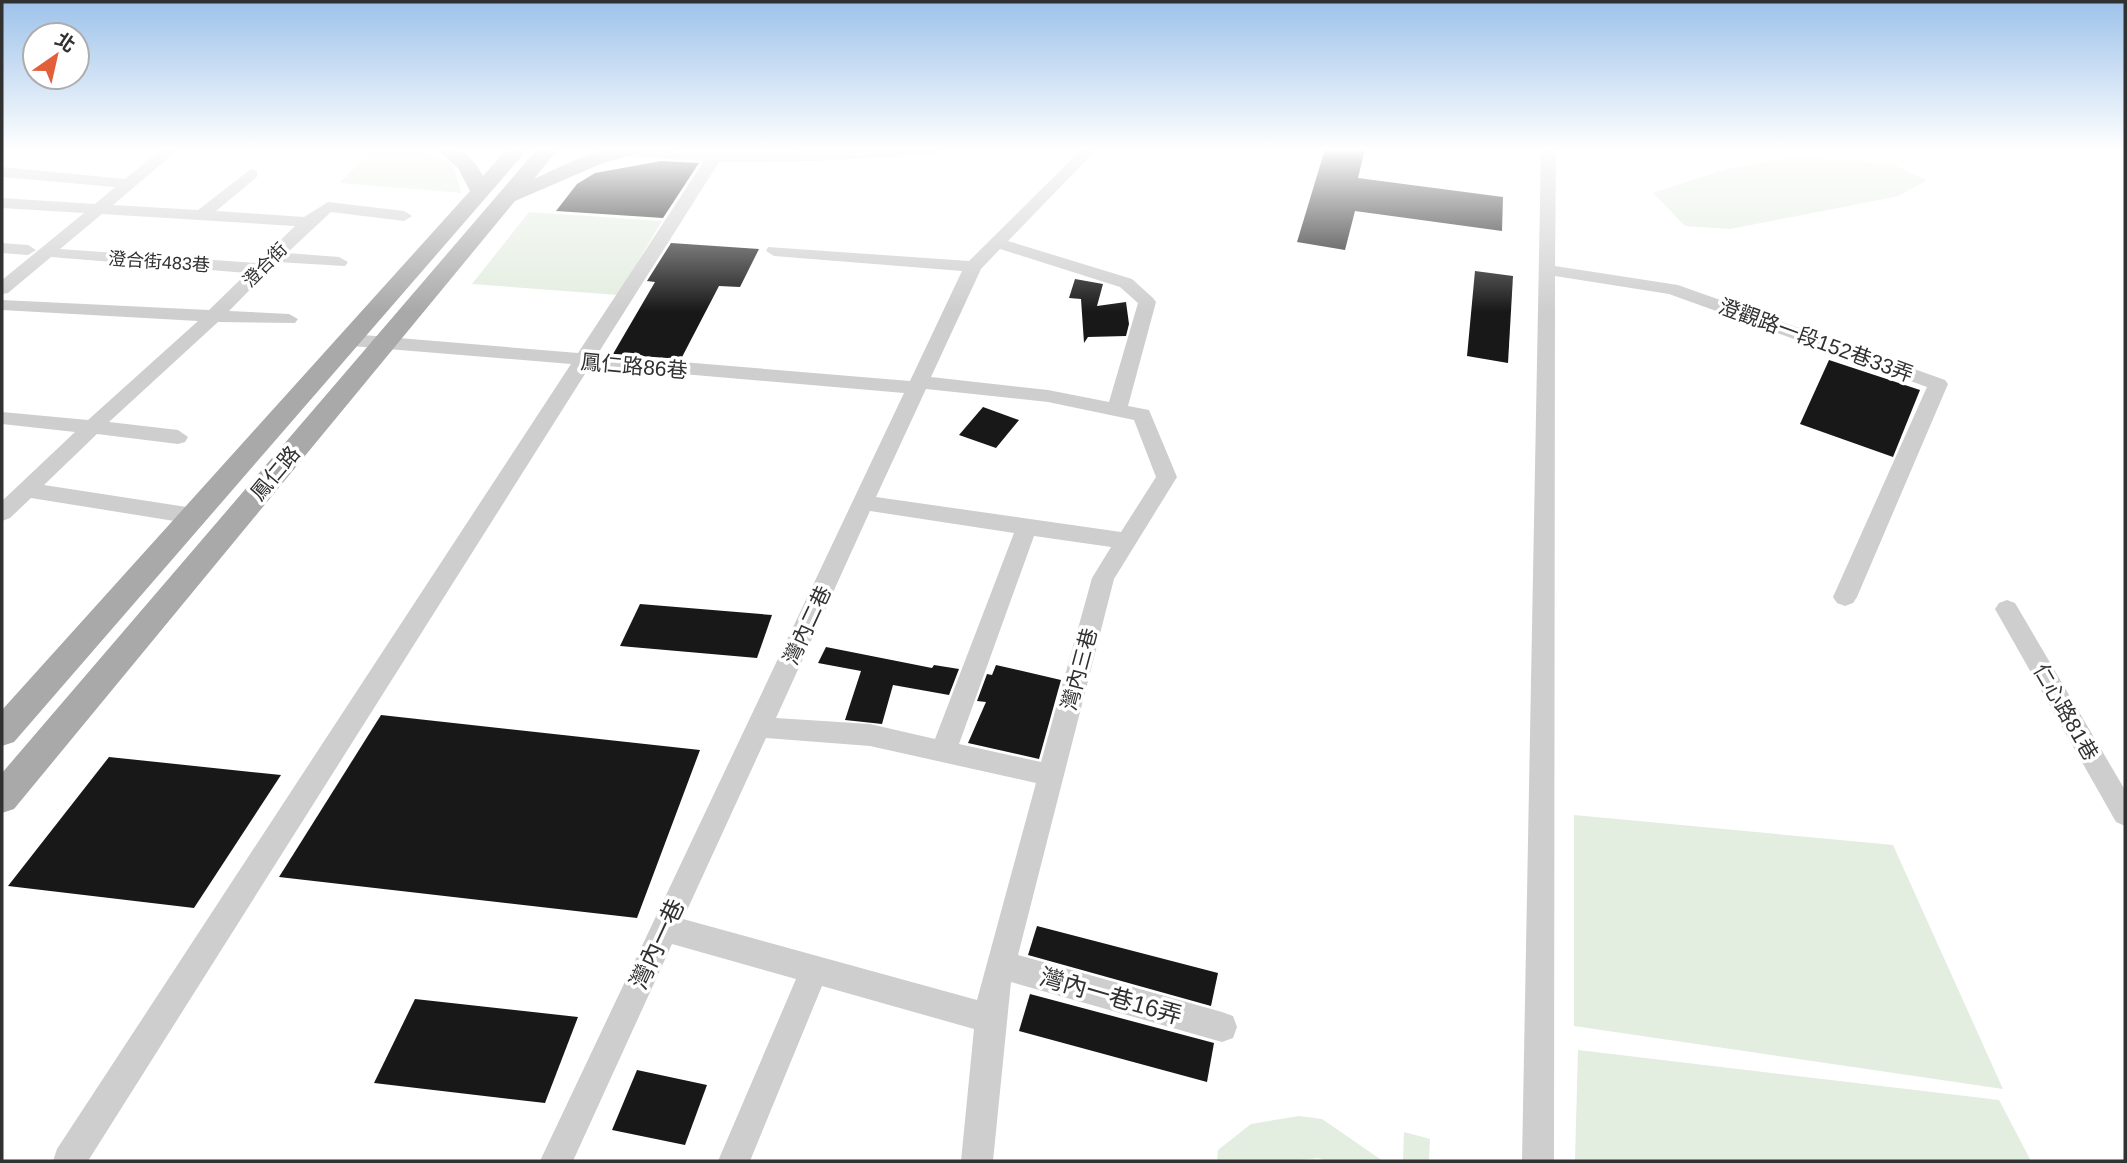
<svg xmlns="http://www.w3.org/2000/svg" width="2127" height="1163" font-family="Arial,'Noto Sans TC',sans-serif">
<rect width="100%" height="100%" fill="#fff"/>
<g fill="#e3ede0">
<path d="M374,149L422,150L452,164L462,193L339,183Z"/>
<path d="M1795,156L1892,164L1927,180L1899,196L1730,229L1685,226L1653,193L1726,169Z"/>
<path d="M529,212L662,221L618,295L472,284Z"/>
<path d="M1574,815L1893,845L2003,1089L1574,1026Z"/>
<path d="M1578,1050L1999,1100L2031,1161H1575Z"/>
<path d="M1299,1116L1322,1119L1383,1161H1328L1318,1158L1290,1161H1217L1218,1150L1251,1124Z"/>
<path d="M1404,1132L1430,1139L1429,1161H1403Z"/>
</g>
<g fill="#181818">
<path d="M1325,149H1365L1358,178L1503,197L1502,231L1355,211L1345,250L1297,242Z"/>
<path d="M661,161L699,163L663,218L556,211L577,184L595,173Z"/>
<path d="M671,243L759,249L740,287L719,286L681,359L613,354L655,282L647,281Z"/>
<path d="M1475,271L1513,276L1508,363L1467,356Z"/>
<path d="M1075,279L1103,284L1097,306L1126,302L1129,324L1126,336L1088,337L1084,343L1081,299L1069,298Z"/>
<path d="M1829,360L1920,390L1893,457L1800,424Z"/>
<path d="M983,407L1019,420L996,448L959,435Z"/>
<path d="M640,604L772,615L757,658L620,646Z"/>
<path d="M826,647L932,668L934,665L959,669L949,695L893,685L882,724L845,720L861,671L818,663Z"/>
<path d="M996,665L1061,680L1039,759L968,743L986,702L977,701L987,674L992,675Z"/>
<path d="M381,715L700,750L637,918L279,877Z"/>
<path d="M109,757L281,775L194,908L8,886Z"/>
<path d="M1037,926L1218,973L1211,1006L1028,955Z"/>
<path d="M1030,994L1214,1043L1207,1082L1019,1031Z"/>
<path d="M415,999L578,1017L545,1103L374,1083Z"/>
<path d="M637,1070L707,1085L685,1145L612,1130Z"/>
</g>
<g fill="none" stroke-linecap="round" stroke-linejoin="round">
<g fill="#cecece" fill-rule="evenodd">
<path d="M162,149H179L113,205L198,210L251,169L257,171V177L216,211L304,217L328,202L404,211L412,216L404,221L331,212L287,253L339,257L348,262L345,266L277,262L229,311L289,314L298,319L295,323L218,322L109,422L178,430L188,437L185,442L178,444L97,434L44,485L193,508L201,511L204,516L201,521L193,524L31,498L10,518L2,521V501L75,432L2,424V412L88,420L198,321L2,310V300L209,310L247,273L51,257L8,293L2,294V280L84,213L2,208V198L95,204L115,187L2,177V167L125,179ZM102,214L295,226L257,263L60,249Z"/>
<path d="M592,149L714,152L946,149L939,154L815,161L719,162L597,355L910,381L962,271L774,256L766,251L768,247L969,261L1082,149H1097L1008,241L1132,279L1153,298L1156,302L1128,406L1149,410L1177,477L1114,579L1018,955L1222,1012L1233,1016L1237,1027L1233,1038L1222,1042L1011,982L993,1161H961L974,1029L822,986L750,1161H718L796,979L672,944L573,1161H540L904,393L590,366L88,1161H53L57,1149L571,364L351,346L342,340L351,334L578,353L704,161L599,154ZM1000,249L1120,287L1138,303L1109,402L1048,390L931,377L981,269ZM926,389L1048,402L1134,420L1156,477L1121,532L876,497ZM870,511L1014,533L935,739L870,724L776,718ZM1034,536L1111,547L1092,578L1041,762L959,744ZM766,738L870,746L1036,783L977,1000L683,919Z"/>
<path d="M1541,149H1556L1555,266L1678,285L1945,380L1948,384L1857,597L1853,603L1845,606L1837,603L1833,597L1927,387L1669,294L1555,276L1554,1161H1522Z"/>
<path d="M2,243L28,245L36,250L28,255L2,253Z"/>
<path d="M2007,600L2015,603L2125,790V826L2116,822L1995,609L1999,603Z"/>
</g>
<g fill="#a9a9a9" fill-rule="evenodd">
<path d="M437,149C461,148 472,154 483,176L507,149H528L14,742L2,746V710L470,191L458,168Z"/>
<path d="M537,149H558L534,179C566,165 604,142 640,150L637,154L603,163L515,201L14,809L2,813V773Z"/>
</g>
</g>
<linearGradient id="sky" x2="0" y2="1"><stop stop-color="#9dc2ea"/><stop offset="0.48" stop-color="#fff"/><stop offset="1" stop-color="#fff" stop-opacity="0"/></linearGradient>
<rect width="2127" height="312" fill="url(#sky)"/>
<g text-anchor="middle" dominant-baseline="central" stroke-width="7" stroke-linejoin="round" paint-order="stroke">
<g font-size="18" fill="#313131" stroke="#fff">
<text transform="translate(159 262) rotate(4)">澄合街483巷</text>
<text transform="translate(265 265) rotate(-45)">澄合街</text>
</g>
<g font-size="21" fill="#313131" stroke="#fff">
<text transform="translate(1816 340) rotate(20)">澄觀路一段152巷33弄</text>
<text transform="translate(634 366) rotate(5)">鳳仁路86巷</text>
<text transform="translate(275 473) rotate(-50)">鳳仁路</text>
<text transform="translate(807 625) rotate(-65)">灣內二巷</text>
<text transform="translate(1079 669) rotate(-75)">灣內三巷</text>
<text transform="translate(2066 712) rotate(60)">仁心路81巷</text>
</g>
<g font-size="24" fill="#313131" stroke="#fff">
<text transform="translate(657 944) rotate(-65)">灣內一巷</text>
<text transform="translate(1111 996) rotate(16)">灣內一巷16弄</text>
</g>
</g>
<rect width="2127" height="1163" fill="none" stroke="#313131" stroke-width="7"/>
<g transform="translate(56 56) rotate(34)"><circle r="33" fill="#ffffff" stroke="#adadad" stroke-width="2"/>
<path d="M0-5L12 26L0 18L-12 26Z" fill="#e15f3a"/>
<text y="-10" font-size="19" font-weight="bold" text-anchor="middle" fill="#313131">北</text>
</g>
</svg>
